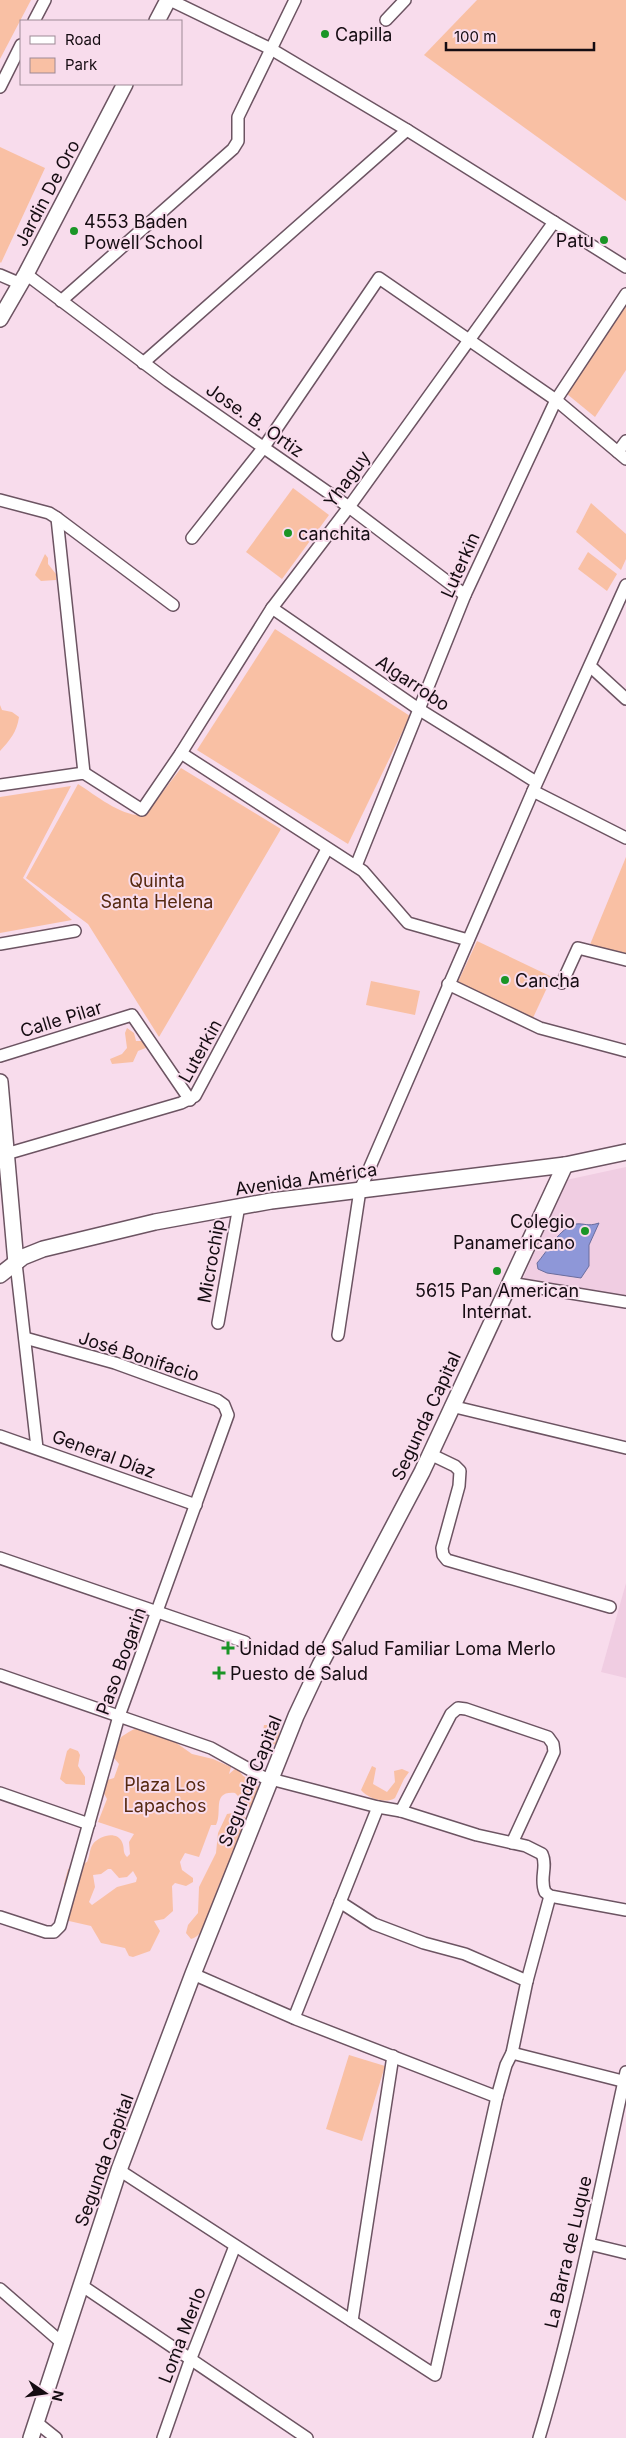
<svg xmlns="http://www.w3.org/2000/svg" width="626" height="2438" font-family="Inter,sans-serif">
<rect width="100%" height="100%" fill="#f8dcec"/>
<g fill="#f0cde2">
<path d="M626,1167V1298L522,1281L566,1180Z"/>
<path d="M626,1583V1678L601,1672Z"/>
</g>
<g fill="#f9c0a4" fill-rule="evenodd">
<path d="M0,0H31L0,59Z"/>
<path d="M477,0H626V201L424,55Z"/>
<path d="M0,147L45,168L1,263L0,262Z"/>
<path d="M626,306V370L595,417L567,394Z"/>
<path d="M293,488L329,515L282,579L246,552Z"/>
<path d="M591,503L626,534V559L621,570L576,532Z"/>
<path d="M588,552L617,574L607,591L578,569Z"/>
<path d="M45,554L48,558V564L56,574V580L41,581L35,575Z"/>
<path d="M275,629L410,716L348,844L197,750Z"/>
<path d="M0,705L2,710L12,712L19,717C17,732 10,740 0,751Z"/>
<path d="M181,768L281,829L159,1037L88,924L26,878L78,784C97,796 123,818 145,815Z"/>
<path d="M71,786L23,878L72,920L0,933V797Z"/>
<path d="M626,857V957L589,947Z"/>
<path d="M477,941L552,977L532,1020L457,984Z"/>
<path d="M371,981L420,991L415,1015L366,1005Z"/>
<path d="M127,1028L134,1033L136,1041H144L148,1047L138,1051L133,1062L112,1064L110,1059L122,1054L127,1048L125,1033Z"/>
<path d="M264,1725H268L279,1730L280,1738L275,1745L262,1736Z"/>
<path d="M138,1727L175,1742L192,1754L213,1759L231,1767L229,1774L236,1768C241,1771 241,1775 245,1777C263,1787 260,1787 254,1807L250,1808L235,1793C211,1791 223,1812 216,1825H211L199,1857L185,1853L180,1862L182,1870L193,1878V1882L186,1886L175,1883L172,1886L173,1911L164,1919L154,1921L160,1931L150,1951L133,1957L129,1956L125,1948L101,1943L91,1926L69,1921L66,1918L71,1893L64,1884L68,1869L87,1862C90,1856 89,1850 93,1844C100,1835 117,1831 122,1842C125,1848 122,1852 127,1857L130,1854L129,1842L134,1834L98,1822L107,1799L102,1790L104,1781L114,1778L119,1764L114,1758C119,1736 118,1738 138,1727ZM108,1869H111L119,1878L127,1877L133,1871L137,1878L136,1882L117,1887L92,1905L89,1902L95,1887L93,1875L101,1874Z"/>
<path d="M70,1748L78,1751L80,1755L78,1766L85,1777V1785L66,1784L60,1779L67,1751Z"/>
<path d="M372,1766L376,1768L373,1784L387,1792L395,1782L394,1771L402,1769L409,1772L404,1779L395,1798C386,1804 368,1799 361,1790Z"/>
<path d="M239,1812L248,1820C239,1843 230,1864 219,1885C213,1898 208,1936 191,1939L186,1933L188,1925L198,1913L199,1887L216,1853L218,1833L227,1814Z"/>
<path d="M349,2055L385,2066L362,2141L326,2129Z"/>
</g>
<path fill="#8e97d8" stroke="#6a6d9d" d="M599,1223L589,1245V1266L581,1278L547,1273L538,1269L537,1263C547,1252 560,1227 576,1224C585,1223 587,1227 599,1223Z"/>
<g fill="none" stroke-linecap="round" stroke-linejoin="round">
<g stroke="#6c5462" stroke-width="14">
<g id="street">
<path d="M170,0L271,49L407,130L626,267"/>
<path d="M386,20L405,0"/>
<path d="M34,21L45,0"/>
<path d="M0,87L21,45"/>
<path d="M26,274L168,381L349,507L465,595"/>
<path d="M0,275L21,284"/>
<path d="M61,301L233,149L238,141V117L295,0"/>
<path d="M143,363L407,130"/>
<path d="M618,452L626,441"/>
<path d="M0,500L49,513L57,518L173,605"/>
<path d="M57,518L84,773"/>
<path d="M192,538L264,447L379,278L556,400L626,459"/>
<path d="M272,608L420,710L536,782"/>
<path d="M590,666L626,699"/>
<path d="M181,753L363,871L408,923L468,940"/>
<path d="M0,785L84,773L142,810L181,753L272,608L349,507L554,222"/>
<path d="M533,791L626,838"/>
<path d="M356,866L465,595L556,400L626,294"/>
<path d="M0,944L75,931"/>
<path d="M562,983L578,948L626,960"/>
<path d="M448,984L540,1028L626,1051"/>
<path d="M0,1056L132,1015L190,1100"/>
<path d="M6,1154L181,1103L195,1096L327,849"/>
<path d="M16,1263L37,1448"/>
<path d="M510,1283L626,1302"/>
<path d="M218,1323L239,1206"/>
<path d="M338,1335L360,1190L533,791L626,585"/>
<path d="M451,1406L626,1448"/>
<path d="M0,1436L196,1505"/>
<path d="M430,1454L455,1466L460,1471L459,1486L442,1548L443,1555L447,1560L610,1607"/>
<path d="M0,1558L245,1642"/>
<path d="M0,1675L211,1748L263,1777L378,1807L401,1811L477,1835L526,1846L542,1854C548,1867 539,1878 545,1892L550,1896L626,1910"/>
<path d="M0,1793L89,1824"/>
<path d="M401,1811L451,1714L458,1708L466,1709L548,1737L553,1744L554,1752L512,1843"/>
<path d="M340,1902L374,1924L424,1943L465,1954L527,1981"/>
<path d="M0,1917L46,1932H54L60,1926L119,1716L228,1415L224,1405L217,1400L115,1363L25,1338"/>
<path d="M193,1974L296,2019L497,2097"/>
<path d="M294,2018L378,1807"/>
<path d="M512,2053L626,2082"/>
<path d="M119,2170L435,2375L497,2097L506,2065L512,2053L527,1981L550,1896"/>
<path d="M589,2244L626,2253"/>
<path d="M81,2285L307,2438"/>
<path d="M0,2289L61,2342"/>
<path d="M352,2321L393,2056"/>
<path d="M36,2422L56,2438"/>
<path d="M163,2438L191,2358L235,2246"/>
<path d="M539,2438C575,2318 599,2194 626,2072"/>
</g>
</g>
<g stroke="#6c5462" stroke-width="18">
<g id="secondary">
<path d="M157,21L168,0"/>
<path d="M0,319L26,274L125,84"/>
<path d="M0,1082L16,1263"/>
<path d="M0,1275L23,1257L43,1249L155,1222L271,1201L565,1165L626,1152"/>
<path d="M31,2438L119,2170L193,1974L296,1716L320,1665L422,1472L565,1165"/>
</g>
</g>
<use href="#street" stroke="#fff" stroke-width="11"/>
<use href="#secondary" stroke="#fff" stroke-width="15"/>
</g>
<g fill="#1a9526" stroke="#f8dcec" stroke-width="2">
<circle cx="325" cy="34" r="5"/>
<circle cx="74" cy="231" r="5"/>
<circle cx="604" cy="240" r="5"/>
<circle cx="288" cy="533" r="5"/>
<circle cx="505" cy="980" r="5"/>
<circle cx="585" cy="1231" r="5"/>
<circle cx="497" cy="1271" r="5"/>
<path d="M225.5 1640.5h5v5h5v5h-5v5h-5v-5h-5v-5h5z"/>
<path d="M216.5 1665.5h5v5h5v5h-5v5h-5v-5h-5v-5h5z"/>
</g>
<g text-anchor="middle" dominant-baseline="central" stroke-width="4" stroke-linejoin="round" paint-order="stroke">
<g font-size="18" fill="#150c12" stroke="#f8dcec" text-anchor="start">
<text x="335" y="34">Capilla</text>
<text x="84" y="221">4553 Baden<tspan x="84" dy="21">Powell School</tspan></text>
<text x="594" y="240" text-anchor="end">Patu</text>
<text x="298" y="533">canchita</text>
<text x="515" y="980">Cancha</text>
<text x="575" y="1221" text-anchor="end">Colegio<tspan x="575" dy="21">Panamericano</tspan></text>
<text x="497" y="1290" text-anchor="middle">5615 Pan American<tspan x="497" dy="21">Internat.</tspan></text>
<text x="239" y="1648">Unidad de Salud Familiar Loma Merlo</text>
<text x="230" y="1673">Puesto de Salud</text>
</g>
<g font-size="18" fill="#150c12" stroke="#f8dcec">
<text transform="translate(47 193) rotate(-62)">Jardin De Oro</text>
<text transform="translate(255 420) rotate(35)">Jose. B. Ortiz</text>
<text transform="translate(347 479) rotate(-54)">Yhaguy</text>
<text transform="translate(460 565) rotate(-66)">Luterkin</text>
<text transform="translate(413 683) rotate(34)">Algarrobo</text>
<text transform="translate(61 1019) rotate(-17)">Calle Pilar</text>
<text transform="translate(200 1051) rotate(-61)">Luterkin</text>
<text transform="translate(306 1179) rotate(-8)">Avenida América</text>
<text transform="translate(211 1261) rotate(-80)">Microchip</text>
<text transform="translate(139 1356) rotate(18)">José Bonifacio</text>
<text transform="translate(426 1416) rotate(-65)">Segunda Capital</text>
<text transform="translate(104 1454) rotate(20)">General Díaz</text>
<text transform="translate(121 1661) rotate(-70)">Paso Bogarin</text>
<text transform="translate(250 1781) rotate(-68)">Segunda Capital</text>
<text transform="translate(104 2160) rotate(-70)">Segunda Capital</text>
<text transform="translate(568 2252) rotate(-77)">La Barra de Luque</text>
<text transform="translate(182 2335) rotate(-69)">Loma Merlo</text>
</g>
<g font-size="18" fill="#552910" stroke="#f8dcec">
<text x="157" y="880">Quinta<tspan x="157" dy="21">Santa Helena</tspan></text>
<text x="165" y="1784">Plaza Los<tspan x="165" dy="21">Lapachos</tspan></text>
</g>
</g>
<rect x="20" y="20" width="162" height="65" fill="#f8dcec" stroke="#9d8995"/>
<rect x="30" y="36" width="25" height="8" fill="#ffffff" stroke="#9d8995"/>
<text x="65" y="45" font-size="15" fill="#150c12">Road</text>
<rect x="30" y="58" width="25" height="15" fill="#f9c0a4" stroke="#9d8995"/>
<text x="65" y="70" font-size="15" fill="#150c12">Park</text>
<g transform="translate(45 2393) rotate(103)" stroke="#f8dcec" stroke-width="4" paint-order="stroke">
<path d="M0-4L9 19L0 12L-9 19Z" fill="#150c12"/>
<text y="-8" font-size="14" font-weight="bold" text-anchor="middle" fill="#150c12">N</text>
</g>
<path d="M446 42v8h148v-8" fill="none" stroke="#150c12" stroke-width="2.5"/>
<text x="454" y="42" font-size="15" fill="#150c12" stroke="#f8dcec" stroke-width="4" paint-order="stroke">100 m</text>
</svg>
